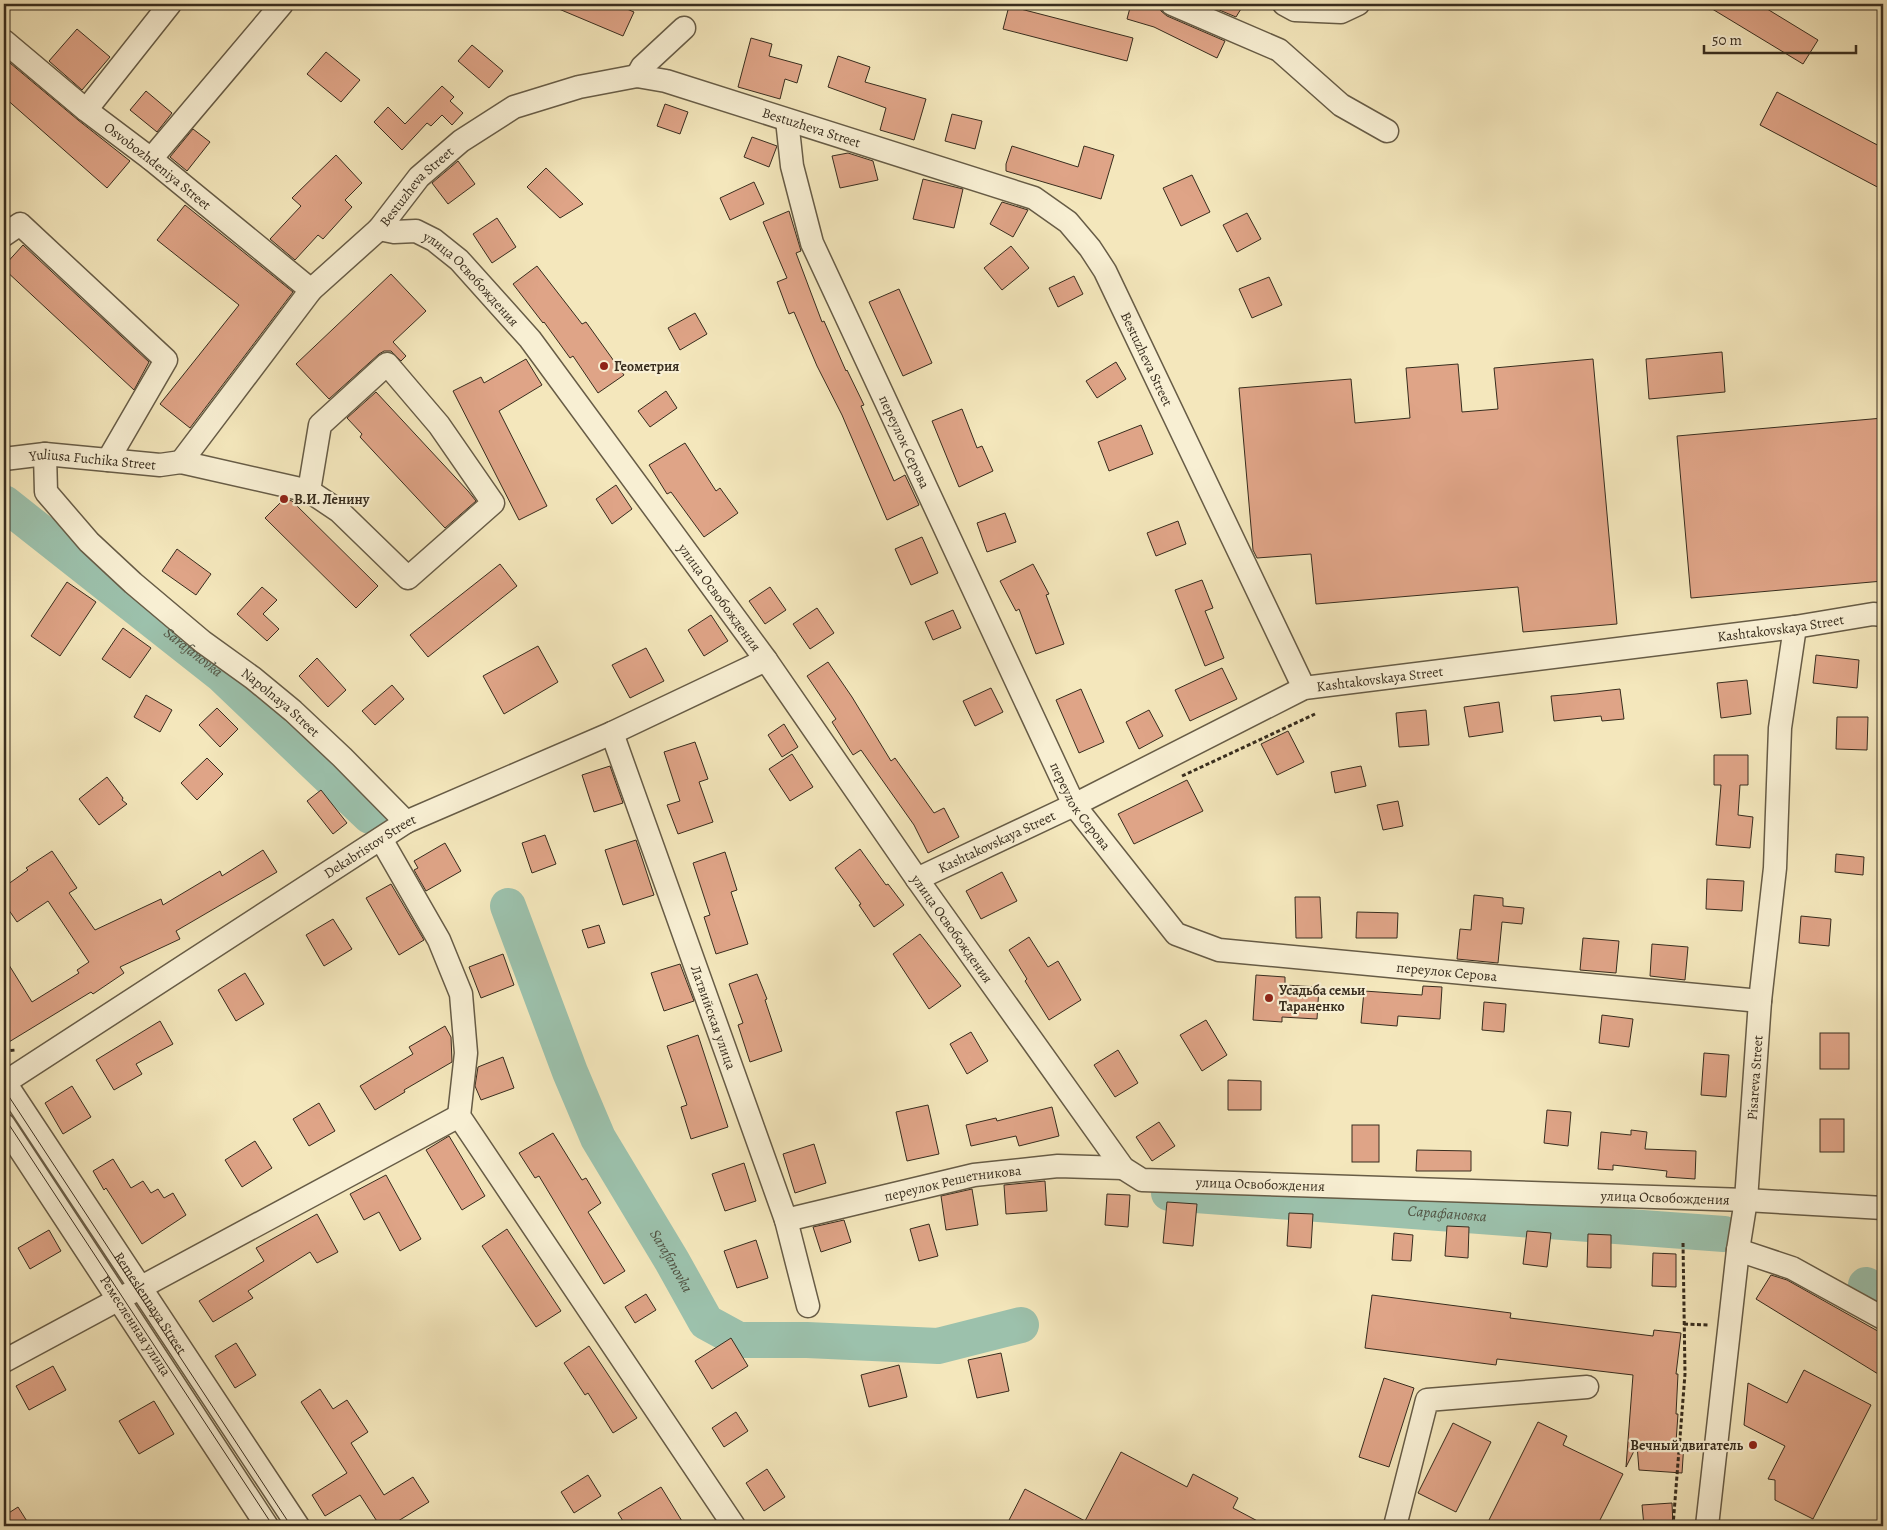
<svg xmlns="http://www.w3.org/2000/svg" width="1887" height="1530" font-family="Alegreya,serif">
<rect width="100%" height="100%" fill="#f4e7bc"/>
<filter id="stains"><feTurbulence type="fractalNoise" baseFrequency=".004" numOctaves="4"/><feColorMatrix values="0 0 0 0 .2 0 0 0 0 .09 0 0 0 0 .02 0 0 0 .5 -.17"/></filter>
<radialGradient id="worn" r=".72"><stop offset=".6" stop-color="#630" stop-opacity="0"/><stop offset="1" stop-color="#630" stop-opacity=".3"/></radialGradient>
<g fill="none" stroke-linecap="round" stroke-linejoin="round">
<g stroke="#9cc1ac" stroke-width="36">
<path id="s1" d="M4,503L221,674L370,816"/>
<path id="s2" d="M508,906L570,1072L598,1138L672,1261L706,1322L739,1340H807L938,1346L1021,1325"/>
<path id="s3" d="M1169,1193L1724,1234"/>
<path d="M1866,1285L1883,1294"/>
</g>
</g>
<g fill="#dfa487" stroke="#382d1e">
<path d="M547,4H615L634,12L623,36Z"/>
<path d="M1131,4H1159L1161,11L1167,16L1225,41L1217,58L1154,27L1127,19Z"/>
<path d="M1205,4H1244L1236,17Z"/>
<path d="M1704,4H1759L1818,40L1803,64Z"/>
<path d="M1009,6L1133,38L1127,61L1003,29Z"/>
<path d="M77,29L110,57L82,90L49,61Z"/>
<path d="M751,38L772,44L769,56L802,65L797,83L785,79L780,99L738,87Z"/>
<path d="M472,45L503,71L489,88L458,61Z"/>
<path d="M326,52L360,80L341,102L307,74Z"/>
<path d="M838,56L870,67L865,82L926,99L914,140L880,130L886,108L828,87Z"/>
<path d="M4,58L78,120L130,161L107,188L4,97Z"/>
<path d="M442,86L454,97L450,101L463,113L452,125L442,115L431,126L427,123L402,150L374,122L388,107L405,124Z"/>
<path d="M146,91L172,113L157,132L130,110Z"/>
<path d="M1777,92L1883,148V190L1760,125Z"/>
<path d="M665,104L688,112L680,134L657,126Z"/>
<path d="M952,114L982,121L975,149L945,141Z"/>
<path d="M193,129L210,142L187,171L170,157Z"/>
<path d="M752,137L777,146L769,167L744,157Z"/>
<path d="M1012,146L1078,167L1084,146L1114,155L1101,199L1006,171V164Z"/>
<path d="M848,153L873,161L878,180L840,188L832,156Z"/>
<path d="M336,155L362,183L345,200L352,207L323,239L318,235L295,260L270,239L301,206L292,198Z"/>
<path d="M458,161L475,184L448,204L432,183Z"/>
<path d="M546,168L583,204L560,218L527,187Z"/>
<path d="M1192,175L1210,212L1181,226L1163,188Z"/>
<path d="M923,179L963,189L954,228L913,219Z"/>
<path d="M754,182L764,204L730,220L720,198Z"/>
<path d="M1002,202L1028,210L1013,237L990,224Z"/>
<path d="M185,205L293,292L190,428L160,404L239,305L157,240Z"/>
<path d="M789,211L801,251L796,253L822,322L824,321L846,371L847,370L864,405L861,406L894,481L905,475L919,505L887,520L842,415L817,366L794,312L789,314L777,282L787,278L763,222Z"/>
<path d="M1247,213L1261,239L1237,252L1223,225Z"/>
<path d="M497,218L516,247L492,263L473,234Z"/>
<path d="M23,245L149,362L134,390L4,269V266Z"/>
<path d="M1011,246L1029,268L1002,290L984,268Z"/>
<path d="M537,266L582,324L586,322L624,375L598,393L573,356L570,358L544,322L543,323L513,284Z"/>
<path d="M391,274L426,311L393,342L406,356L401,361L391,351H384L379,354L329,399L296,364Z"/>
<path d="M1074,276L1083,294L1058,307L1049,288Z"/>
<path d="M1269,277L1282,305L1252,318L1239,289Z"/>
<path d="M899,289L932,363L903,376L869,302Z"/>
<path d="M695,313L707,334L680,350L668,328Z"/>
<path d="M1722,352L1725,392L1649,399L1646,359Z"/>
<path d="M526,359L542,385L499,411L547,506L519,520L453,391L481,377L484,383Z"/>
<path d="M1593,359L1617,624L1523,632L1518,587L1316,604L1311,554L1257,558L1253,550L1239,388L1351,379L1355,423L1410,418L1406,368L1458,364L1462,412L1498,409L1494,368Z"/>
<path d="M1116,362L1126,379L1097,398L1086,381Z"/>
<path d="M666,391L677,408L650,427L638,411Z"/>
<path d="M376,392L468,491L476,501L445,528L360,437L362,434L347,418Z"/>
<path d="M962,409L977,448L982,446L993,471L959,487L932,421Z"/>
<path d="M1883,418V581L1691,598L1677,436Z"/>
<path d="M1141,425L1153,454L1109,471L1098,442Z"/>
<path d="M685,443L716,491L720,488L738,513L704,537L671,492L667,494L649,465Z"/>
<path d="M616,485L632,509L612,524L596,499Z"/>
<path d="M284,499L292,501L378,586L356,608L265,518Z"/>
<path d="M1005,513L1016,542L987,552L977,523Z"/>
<path d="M1178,521L1186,544L1156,556L1147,533Z"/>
<path d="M922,537L938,573L911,585L895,549Z"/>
<path d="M177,549L211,574L196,595L162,571Z"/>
<path d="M500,564L517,586L428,657L410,635Z"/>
<path d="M1033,564L1049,594L1046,595L1064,644L1036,654L1019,609L1016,611L1000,581Z"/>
<path d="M1202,580L1213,608L1205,611L1224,658L1205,666L1175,590Z"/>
<path d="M67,582L96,602L60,656L31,636Z"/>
<path d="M262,587L277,600L263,614L279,629L267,641L237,614Z"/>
<path d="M770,587L786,610L765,624L749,601Z"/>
<path d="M817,608L834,633L810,649L793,624Z"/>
<path d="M953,610L961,628L933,640L925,622Z"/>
<path d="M711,615L728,641L704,656L688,630Z"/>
<path d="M123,628L151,648L130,678L102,659Z"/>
<path d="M538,646L558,682L504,714L483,676Z"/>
<path d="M646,648L664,681L630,698L612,665Z"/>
<path d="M1816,655L1859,660L1857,688L1813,683Z"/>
<path d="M317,658L346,690L328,707L299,676Z"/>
<path d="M828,662L852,697L891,761L895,758L934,813L944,808L959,837L928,853L914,825L861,750L853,755L832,722L836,719L807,676Z"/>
<path d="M1222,668L1237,699L1190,721L1175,690Z"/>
<path d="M1747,680L1751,714L1721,718L1717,683Z"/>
<path d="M392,685L404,699L375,725L362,711Z"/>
<path d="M991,688L1003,712L975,726L963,701Z"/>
<path d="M1081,689L1104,742L1079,753L1056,700Z"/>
<path d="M1620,689L1624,719L1602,721L1601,716L1554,721L1551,696L1576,694Z"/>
<path d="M146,695L172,710L160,732L134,717Z"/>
<path d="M1499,702L1503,732L1469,737L1464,707Z"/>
<path d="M217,708L238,729L220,747L199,725Z"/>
<path d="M1149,710L1163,736L1139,749L1126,722Z"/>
<path d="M1426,710L1429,745L1399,747L1396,713Z"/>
<path d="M1837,717H1868L1867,750L1836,749Z"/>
<path d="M784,724L798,747L782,757L768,735Z"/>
<path d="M1288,731L1304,762L1277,775L1261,744Z"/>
<path d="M695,742L708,779L699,782L713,822L678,834L667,805L680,801L664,752Z"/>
<path d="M792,754L813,787L790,801L769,769Z"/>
<path d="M1714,755H1748V785H1740L1738,815L1753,817L1750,848L1716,845L1721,785H1714Z"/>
<path d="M207,758L223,774L197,800L181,783Z"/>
<path d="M610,766L623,803L594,812L582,775Z"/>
<path d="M1361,766L1366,786L1335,793L1331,772Z"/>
<path d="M107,777L123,798L122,800L127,804L99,825L79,799Z"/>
<path d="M1187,780L1203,811L1134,844L1118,814Z"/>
<path d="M321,790L347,823L333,834L307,801Z"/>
<path d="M1398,801L1403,826L1383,830L1377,805Z"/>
<path d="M545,835L556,864L532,873L522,843Z"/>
<path d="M636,840L654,895L623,905L605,850Z"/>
<path d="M445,843L461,871L426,891L414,870L418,868L414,861Z"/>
<path d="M860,849L886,885L888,884L904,905L874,927L859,905L861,904L835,868Z"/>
<path d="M263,850L277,872L176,931L180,939L120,967L124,973L93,994L91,992L4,1045V957L32,1002L79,973L77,970L89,962L48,901L17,922L4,903V887L28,870L26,868L52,851L77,888L69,893L95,930L161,899L163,905L220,871L222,876Z"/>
<path d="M725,852L737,890L731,892L748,944L716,954L704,917L710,915L693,863Z"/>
<path d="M1836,854L1864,857L1863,875L1835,872Z"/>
<path d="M1002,872L1017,901L981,919L966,891Z"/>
<path d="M1707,879L1744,881L1742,911L1706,909Z"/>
<path d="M391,884L424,940L399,955L366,898Z"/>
<path d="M1474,895L1503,898V906L1524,908L1522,924L1502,922L1498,963L1457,959L1460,929L1471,930Z"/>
<path d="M1295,897H1320L1322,938H1296Z"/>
<path d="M1357,912L1398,913L1397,938H1356Z"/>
<path d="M1801,916L1831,919L1829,946L1799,943Z"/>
<path d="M333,919L352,949L324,966L306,935Z"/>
<path d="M599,925L605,943L588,948L582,930Z"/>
<path d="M920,934L961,986L929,1009L893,954Z"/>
<path d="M1029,937L1048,967L1058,961L1081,1000L1049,1020L1025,981L1027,979L1009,950Z"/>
<path d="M1583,938L1619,941L1616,973L1580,970Z"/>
<path d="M1652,944L1688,947L1685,980L1650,976Z"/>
<path d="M503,954L514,985L481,998L469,967Z"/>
<path d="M680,964L694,1001L664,1011L651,973Z"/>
<path d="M245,973L264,1004L236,1021L218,990Z"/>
<path d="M757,974L767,999L765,1000L782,1051L750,1062L738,1025L743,1023L729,984Z"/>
<path d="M1256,975L1285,977V985L1319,987L1317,1019L1282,1017V1022L1253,1020Z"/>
<path d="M1423,986L1442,987L1440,1019L1398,1016L1397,1026L1361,1023L1364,991L1422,995Z"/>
<path d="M1484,1002L1506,1004L1504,1032L1482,1030Z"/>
<path d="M1602,1015L1633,1019L1629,1047L1599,1043Z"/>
<path d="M1206,1020L1227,1055L1202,1071L1180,1035Z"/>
<path d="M160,1021L173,1044L136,1064L142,1074L114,1090L96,1060Z"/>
<path d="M445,1026L451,1037L452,1062L404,1090L405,1092L375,1110L360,1086L413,1054L409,1047Z"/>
<path d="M971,1032L988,1061L967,1074L950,1044Z"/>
<rect x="1820" y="1033" width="29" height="36"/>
<path d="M698,1035L728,1127L691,1139L681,1107L687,1105L667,1046Z"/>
<path d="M1118,1050L1138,1083L1115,1097L1094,1065Z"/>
<path d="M1704,1053L1729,1055L1726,1097L1701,1095Z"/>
<path d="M503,1057L514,1088L481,1100L475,1086L478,1067Z"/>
<path d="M1228,1080L1261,1081V1110H1228Z"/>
<path d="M72,1086L91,1117L63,1134L45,1103Z"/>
<path d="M319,1103L335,1131L309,1146L293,1119Z"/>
<path d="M928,1105L939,1154L907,1161L896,1112Z"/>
<path d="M1052,1107L1059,1136L1019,1146L1016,1136L971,1146L966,1125L996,1118L997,1121Z"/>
<path d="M1547,1110L1571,1112L1568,1146L1544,1143Z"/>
<rect x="1820" y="1119" width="24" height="33"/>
<path d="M1159,1122L1175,1146L1152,1161L1136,1137Z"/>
<rect x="1352" y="1125" width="27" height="37"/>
<path d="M1631,1130L1647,1132L1645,1149L1696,1151L1695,1179L1666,1177L1667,1171L1613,1165V1170L1598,1169L1601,1132L1631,1135Z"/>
<path d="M553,1133L582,1180L586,1178L601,1203L588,1212L625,1271L604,1284L539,1176L535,1178L519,1153Z"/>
<path d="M449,1136L485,1196L462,1210L426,1150Z"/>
<path d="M255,1141L272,1168L242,1187L225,1160Z"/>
<path d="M814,1144L826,1183L795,1193L783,1154Z"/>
<path d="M1417,1150L1471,1151V1171H1416Z"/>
<path d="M113,1159L131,1188L143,1181L151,1193L158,1189L164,1198L173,1193L186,1215L142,1244L106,1188L104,1190L93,1171Z"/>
<path d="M744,1163L756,1201L725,1211L712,1174Z"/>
<path d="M386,1175L421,1239L400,1251L379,1212L364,1220L350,1194Z"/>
<path d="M1045,1181L1047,1211L1006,1214L1004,1185Z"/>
<path d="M972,1189L978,1225L946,1230L941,1196Z"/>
<path d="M1107,1194L1130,1195L1128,1227L1105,1225Z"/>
<path d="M1167,1202L1197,1204L1193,1246L1163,1243Z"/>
<path d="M1289,1213L1313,1214L1311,1248L1287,1246Z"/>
<path d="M317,1214L338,1252L317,1263L310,1252L248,1291L253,1298L213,1322L199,1301L264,1261L256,1248Z"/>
<path d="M844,1220L851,1242L821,1252L813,1227Z"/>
<path d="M929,1224L938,1256L919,1261L910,1229Z"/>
<path d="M1447,1226L1469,1227L1468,1258L1445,1256Z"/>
<path d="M507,1229L561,1311L536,1327L482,1246Z"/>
<path d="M49,1230L61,1251L30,1269L18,1248Z"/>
<path d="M1527,1231L1551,1233L1547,1267L1523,1264Z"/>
<path d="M1394,1233L1413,1235L1411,1261L1392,1260Z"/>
<path d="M1588,1234L1611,1235V1268L1587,1267Z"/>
<path d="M756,1240L768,1278L737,1288L724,1251Z"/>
<path d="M1653,1253L1676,1254V1287L1652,1286Z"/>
<path d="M1771,1275L1787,1280L1883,1334V1377L1756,1299Z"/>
<path d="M646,1294L656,1310L635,1323L625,1307Z"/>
<path d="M1372,1295L1511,1313L1510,1318L1653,1336L1654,1330L1681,1333L1676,1374H1678L1676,1414H1678L1676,1442L1684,1443L1682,1473L1639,1470L1637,1445L1626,1467L1633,1375L1497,1359L1496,1365L1365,1348Z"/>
<path d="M731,1338L748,1366L712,1389L695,1361Z"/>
<path d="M236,1343L256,1375L235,1388L215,1356Z"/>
<path d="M589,1346L637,1418L613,1433L588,1393L585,1395L564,1363Z"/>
<path d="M1001,1353L1009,1391L977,1398L968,1360Z"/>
<path d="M899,1365L907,1397L869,1407L861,1375Z"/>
<path d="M53,1366L66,1390L29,1410L16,1386Z"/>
<path d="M1804,1370L1871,1405L1813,1519L1775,1500V1480L1768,1479L1785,1446L1744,1425L1748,1383L1787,1403Z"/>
<path d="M1384,1378L1414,1388L1389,1467L1359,1457Z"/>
<path d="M320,1389L333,1409L347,1400L368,1432L351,1443L384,1495L413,1477L429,1502L390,1526H380L360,1495L325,1516L312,1495L347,1473L301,1402Z"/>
<path d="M154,1401L174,1434L139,1454L119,1421Z"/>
<path d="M736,1412L748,1431L724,1447L712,1428Z"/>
<path d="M1538,1422L1567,1436L1563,1445L1623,1474L1597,1526H1486Z"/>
<path d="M1453,1423L1491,1442L1456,1512L1418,1493Z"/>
<path d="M1121,1452L1187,1487L1193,1474L1238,1498L1233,1508L1267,1526H1006L1025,1489L1085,1521Z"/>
<path d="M767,1469L785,1497L764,1511L746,1483Z"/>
<path d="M588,1475L601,1496L574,1513L561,1492Z"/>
<path d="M661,1487L685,1526H626L618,1513Z"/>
<path d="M1672,1503L1673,1526H1644L1642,1505Z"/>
<path d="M18,1507L30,1526H4V1516Z"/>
</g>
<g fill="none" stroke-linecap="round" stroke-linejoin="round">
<g stroke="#675c46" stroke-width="25">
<g id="minor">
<path d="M1172,4L1279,50L1341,105L1387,131"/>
<path d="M1284,4L1295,10L1341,12L1358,4"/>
<path id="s4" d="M4,41L86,110L151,159L311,290"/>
<path d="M637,76L642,67L684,28"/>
<path d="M86,110L170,4"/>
<path id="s5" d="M787,120L792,166L812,243L1074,805L1176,934L1219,950L1760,1001"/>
<path d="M151,159L282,4"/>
<path id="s6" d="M379,229L394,232L416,231L434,240L459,260L530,339L766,660L917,879L1123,1168L1142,1180L1746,1200L1883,1208"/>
<path d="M4,235L20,224L166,360L108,460"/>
<path id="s7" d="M45,454L46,492L89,542L133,583L203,642L253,678L293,711L342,757L406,822"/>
<path id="s8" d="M4,459L45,454L160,465L181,462L309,491L339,511L408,578L493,503L439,425L387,364L320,425L309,491"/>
<path id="s9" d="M181,462L311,290L379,229L419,177L461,141L514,107L579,87L637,76L666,81L1034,198L1068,222L1090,248L1105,271L1304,688"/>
<path id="s10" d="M612,733L786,1220L808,1306"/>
<path d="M381,839L439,940L461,994L466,1053L459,1116L734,1526"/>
<path id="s11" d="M917,879L1074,805L1304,688L1795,627L1873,614L1883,615"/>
<path id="s12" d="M4,1081L298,1526"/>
<path id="s13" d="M4,1083L406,822L612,733L766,660"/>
<path id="s14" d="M4,1125L267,1526"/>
<path id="s15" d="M786,1220L974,1175L1058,1166L1123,1168"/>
<path d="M1738,1250L1792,1268L1883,1318"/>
<path d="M4,1361L459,1116"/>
<path d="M1395,1526L1427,1400L1587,1387"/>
<path id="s16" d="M1707,1526L1738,1250L1746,1200L1760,1001L1775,868L1780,728L1795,627"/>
</g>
</g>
<g stroke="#382d1e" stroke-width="3" stroke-dasharray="4 2.5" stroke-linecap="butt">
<path d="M1182,776L1315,714"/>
<path d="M4,1051L16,1050"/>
<path d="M1684,1324L1709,1325"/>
<path d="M1673,1526L1685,1374L1683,1242"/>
</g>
<use href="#minor" stroke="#f8efd3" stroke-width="22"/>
<g stroke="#382d1e" stroke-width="1">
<path d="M4,1089L291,1526"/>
<path d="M4,1117L273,1526"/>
</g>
</g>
<g fill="#8f2418" stroke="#f8efd3" stroke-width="2">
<circle cx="604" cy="366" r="5"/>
<circle cx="284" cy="499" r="5"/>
<circle cx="1269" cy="998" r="5"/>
<circle cx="1753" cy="1445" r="5"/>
</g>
<g text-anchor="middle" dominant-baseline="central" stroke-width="4.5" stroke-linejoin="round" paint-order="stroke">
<g font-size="14" fill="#382d1e" stroke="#f8efd3">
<text stroke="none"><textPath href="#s9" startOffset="800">Bestuzheva Street</textPath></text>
<text stroke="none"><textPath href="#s4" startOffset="198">Osvobozhdeniya Street</textPath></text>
<text stroke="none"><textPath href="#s9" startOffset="364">Bestuzheva Street</textPath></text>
<text stroke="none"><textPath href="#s6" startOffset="111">улица Освобождения</textPath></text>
<text stroke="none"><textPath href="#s9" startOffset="1234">Bestuzheva Street</textPath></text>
<text stroke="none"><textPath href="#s5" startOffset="345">переулок Серова</textPath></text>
<text stroke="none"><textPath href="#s8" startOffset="89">Yuliusa Fuchika Street</textPath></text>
<text stroke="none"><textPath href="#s6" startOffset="516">улица Освобождения</textPath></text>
<text stroke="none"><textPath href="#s11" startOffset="912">Kashtakovskaya Street</textPath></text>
<text stroke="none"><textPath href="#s11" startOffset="508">Kashtakovskaya Street</textPath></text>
<text stroke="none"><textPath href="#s7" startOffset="354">Napolnaya Street</textPath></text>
<text stroke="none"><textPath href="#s5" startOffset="750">переулок Серова</textPath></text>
<text stroke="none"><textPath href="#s11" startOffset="88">Kashtakovskaya Street</textPath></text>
<text stroke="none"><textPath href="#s13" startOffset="436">Dekabristov Street</textPath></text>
<text stroke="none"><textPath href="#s6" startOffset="921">улица Освобождения</textPath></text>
<text stroke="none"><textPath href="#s5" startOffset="1185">переулок Серова</textPath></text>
<text stroke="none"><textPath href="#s10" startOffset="302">Латвийская улица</textPath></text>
<text stroke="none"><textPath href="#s16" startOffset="451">Pisareva Street</textPath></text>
<text stroke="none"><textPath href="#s15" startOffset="171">переулок Решетникова</textPath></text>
<text stroke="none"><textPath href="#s6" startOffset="1356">улица Освобождения</textPath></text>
<text stroke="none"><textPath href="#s6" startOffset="1761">улица Освобождения</textPath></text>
<text stroke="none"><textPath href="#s12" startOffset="266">Remeslennaya Street</textPath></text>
<text stroke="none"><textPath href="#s14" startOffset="240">Ремесленная улица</textPath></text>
</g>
<g font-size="14" font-weight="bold" fill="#382d1e" stroke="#f8efd3" text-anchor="start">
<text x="614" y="366">Геометрия</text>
<text x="294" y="499">В.И. Ленину</text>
<text x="1279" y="990">Усадьба семьи<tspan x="1279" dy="16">Тараненко</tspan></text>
<text x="1743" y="1445" text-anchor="end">Вечный двигатель</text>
</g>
<g font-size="15" font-style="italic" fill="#515242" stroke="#f8efd3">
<text stroke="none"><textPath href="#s1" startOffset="241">Sarafanovka</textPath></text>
<text stroke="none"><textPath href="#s3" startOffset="279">Сарафановка</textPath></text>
<text stroke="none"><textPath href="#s2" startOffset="392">Sarafanovka</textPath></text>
</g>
</g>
<rect width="1887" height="1530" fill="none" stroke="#f4e7bc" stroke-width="20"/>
<rect x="5" y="5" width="1877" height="1520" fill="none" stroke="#382d1e" stroke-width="2.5"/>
<rect x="10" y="10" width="1867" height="1510" fill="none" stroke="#382d1e"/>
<path d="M1704 45v8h152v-8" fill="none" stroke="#382d1e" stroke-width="2.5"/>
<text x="1712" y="45" font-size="15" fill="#382d1e" stroke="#f8efd3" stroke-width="4" paint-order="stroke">50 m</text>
<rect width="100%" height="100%" filter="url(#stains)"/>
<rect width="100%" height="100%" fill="url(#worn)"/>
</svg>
